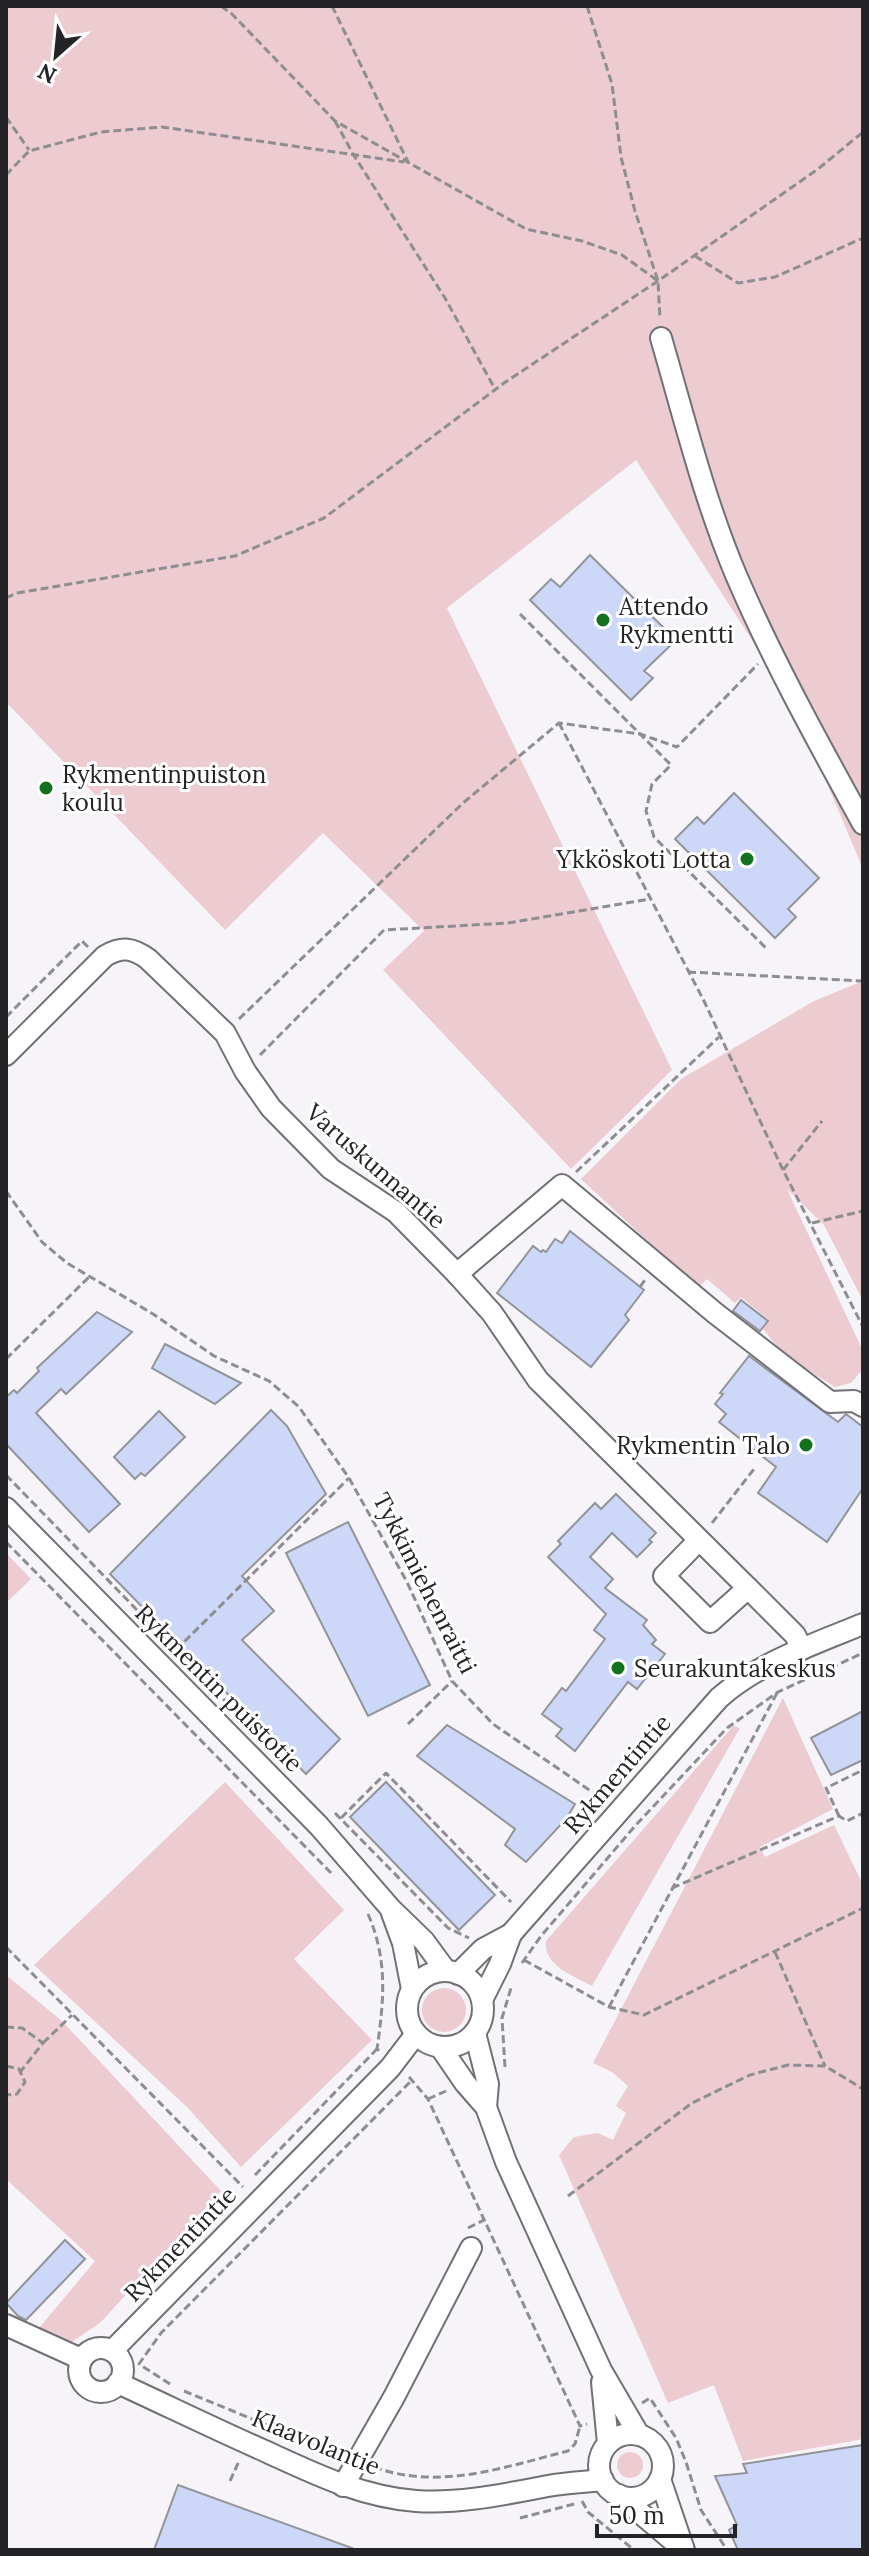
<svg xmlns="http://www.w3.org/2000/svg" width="869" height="2556" font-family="Lora,serif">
<rect width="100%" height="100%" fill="#f6f4f9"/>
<g fill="#eccbd1">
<path d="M6,6H863V869L795,707L636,460L447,608L672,1070L571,1169L383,970L424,931L323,833L225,930L6,702Z"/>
<path d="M863,981V1301L824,1225L787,1189L863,1351V1369L851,1383L835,1387L784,1355L763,1329L769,1320L741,1297L735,1303L707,1279L698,1288L581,1179L681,1079L814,1001Z"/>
<path d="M6,1553L31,1579L6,1603Z"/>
<path d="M783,1698L833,1809L760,1847L765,1857L834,1825L863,1885V2439L743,2461L714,2385L668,2403L559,2155L574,2137L598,2133L613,2140L626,2113L616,2106L628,2086L612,2072L593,2063Z"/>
<path d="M733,1726L740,1728L592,1986C574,1976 543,1966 546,1941Z"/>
<path d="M225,1782L344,1910L294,1959L372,2040L241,2167L187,2107L34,1965Z"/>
<path d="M6,1975L62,2021L221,2191L100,2323L70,2343L34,2334L95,2261L6,2179Z"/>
<circle cx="444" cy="2010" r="22"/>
<circle cx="630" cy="2465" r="13"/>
</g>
<g fill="#cdd8f9" stroke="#929499" stroke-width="2">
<path d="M590,555L676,640L644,671L653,678L631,700L530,600L551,579L560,587Z"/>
<path d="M734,793L819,878L788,909L796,917L775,938L675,839L697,817L704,824Z"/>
<path d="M570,1231L644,1290L625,1315L629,1320L591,1367L497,1293L533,1246L541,1252L543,1250L546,1252L555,1239L562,1243Z"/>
<path d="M741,1300L768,1321L760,1331L733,1311Z"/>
<path d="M97,1312L132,1332L66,1394L61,1389L36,1413L120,1504L89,1532L6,1444V1397L14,1390L17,1393L39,1371L37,1368Z"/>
<path d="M165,1344L241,1383L215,1404L152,1368Z"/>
<path d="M749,1356L838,1422L846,1414L863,1427V1488L827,1542L758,1493L776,1467L719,1422L726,1414L715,1404L723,1394L720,1393Z"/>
<path d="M271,1410L287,1426L326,1494L242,1576L274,1611L242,1640L340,1739L306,1774L110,1574Z"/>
<path d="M159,1411L185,1437L145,1476L141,1473L135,1479L114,1457Z"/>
<path d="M616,1494L656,1533L649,1540L652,1542L637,1557L612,1533L590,1557L613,1579L605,1588L647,1620L643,1625L656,1640L652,1644L665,1654L637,1689L628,1682L575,1751L556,1736L562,1729L542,1714L562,1688L566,1691L605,1639L594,1630L606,1614L548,1557L561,1544L558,1541L595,1503L601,1509Z"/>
<path d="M348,1522L430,1685L368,1716L286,1553Z"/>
<path d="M863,1711V1760L831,1775L811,1738Z"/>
<path d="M447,1725L575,1804L567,1818L526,1862L505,1845L515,1829L417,1756Z"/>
<path d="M386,1782L495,1895L459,1930L350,1817Z"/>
<path d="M65,2240L85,2259L26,2320L18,2316L6,2303Z"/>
<path d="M863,2445V2550H738L729,2530L737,2525L715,2476L747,2473L743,2464Z"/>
<path d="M178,2485L352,2548L351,2550H154Z"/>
</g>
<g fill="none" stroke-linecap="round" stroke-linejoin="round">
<g stroke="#717074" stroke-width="24">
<g id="minor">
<path d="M661,338C684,417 704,499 736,575C773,661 818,742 863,824"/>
<path d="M6,1055L105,956C122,946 133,948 148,959L225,1033L245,1071L271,1108L331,1169L396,1212L457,1274L492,1313L538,1380L748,1588L795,1635L802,1649"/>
<path d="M457,1274L562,1185L715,1313L830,1402L854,1401L863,1406"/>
<path d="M6,1508L319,1826L391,1909L424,1941L446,1971"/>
<path d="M699,1540L664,1576L710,1622L748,1588"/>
<path d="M392,1913L403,1943L412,1989"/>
<circle cx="445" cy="2009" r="38"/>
<path d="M458,1974L483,1949L511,1934L719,1698C758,1663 814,1644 863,1624"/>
<path d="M482,2000L500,1964L511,1934"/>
<path d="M475,2033L488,2084L486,2107"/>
<path d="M441,2048L465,2083L486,2107L506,2162L601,2370L639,2435"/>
<path d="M6,2325L81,2359"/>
<circle cx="101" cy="2370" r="22"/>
<path d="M112,2351L390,2068L416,2034"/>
<path d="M602,2382L608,2443"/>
<path d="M118,2383C168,2406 217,2430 267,2452C315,2474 362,2497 416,2501C461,2504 505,2494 548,2486C566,2483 585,2482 603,2480"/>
<circle cx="631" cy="2466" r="32"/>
<path d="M660,2479L683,2547"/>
<path d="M343,2486L394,2397L471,2248"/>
<path d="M619,2495L684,2550"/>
</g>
</g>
<g stroke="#8e8d90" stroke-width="3" stroke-dasharray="8 4" stroke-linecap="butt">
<path d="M221,6L232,14L335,121L526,229L582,241L622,255L658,281L660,319"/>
<path d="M332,6L408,162"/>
<path d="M587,6L612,84L621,157L635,211L658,281"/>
<path d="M6,117L29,150"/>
<path d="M335,121L353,154L445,298L495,389"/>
<path d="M6,175L29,151L101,132L162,127L404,162"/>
<path d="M695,256L738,283L775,277L863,238"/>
<path d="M6,598L17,593L235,556L324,518L504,383L658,281L818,169L863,132"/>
<path d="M520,614L671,765L652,784L646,811L654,837L766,948"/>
<path d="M559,723L704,1001L783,1170L863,1327"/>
<path d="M688,972L863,981"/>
<path d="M6,1017L82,941L88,947"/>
<path d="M239,1019L463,803L559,723L640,734L677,747L758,664"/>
<path d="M260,1055L384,930L508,923L650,899"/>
<path d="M783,1170L822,1121"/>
<path d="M576,1172L719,1037"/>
<path d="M6,1191L42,1242L67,1263L153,1314L214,1356L269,1381L299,1407L349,1478L407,1582L452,1681L493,1724L604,1800"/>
<path d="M812,1223L863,1211"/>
<path d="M640,1287L645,1280"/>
<path d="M6,1359L89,1277"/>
<path d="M6,1475L235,1711"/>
<path d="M712,1523L754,1469"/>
<path d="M6,1542L334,1876"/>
<path d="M176,1650L349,1478"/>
<path d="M408,1724L452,1681"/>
<path d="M335,1813L448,1928L469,1938"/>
<path d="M839,1816L826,1788L863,1770"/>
<path d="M341,1818L386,1773L511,1902"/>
<path d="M672,1888L839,1816L847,1821L863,1813"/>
<path d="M368,1914C388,1960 384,2000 377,2049L380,2051"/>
<path d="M6,1947L243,2187"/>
<path d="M775,1952L825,2066"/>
<path d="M524,1960L609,2007L644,2015L863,1908"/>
<path d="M522,1963L541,1936L635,1826L727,1728L778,1692L863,1653"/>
<path d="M609,2007L777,1693"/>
<path d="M6,2027L22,2028L43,2043L21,2071"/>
<path d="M43,2043L72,2015"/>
<path d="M6,2066L19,2069L25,2082L17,2094L6,2095"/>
<path d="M505,2067L502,2018L511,1988"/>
<path d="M409,2077L428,2099L580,2426L587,2424"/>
<path d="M428,2099L446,2091"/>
<path d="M255,2175L377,2049"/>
<path d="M568,2196L692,2103L750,2075L788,2065L825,2066L863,2089"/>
<path d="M468,2228L484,2220"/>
<path d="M151,2281L236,2195"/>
<path d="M170,2384L139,2364L161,2333L412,2080"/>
<path d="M184,2391L340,2455"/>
<path d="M642,2403L650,2398L676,2438L686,2462L701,2510L727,2550"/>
<path d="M374,2467C439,2491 504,2467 568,2451L575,2444L580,2426"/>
<path d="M230,2481L239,2461"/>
<path d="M582,2501L588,2512L634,2550"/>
<path d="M520,2518L578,2503"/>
</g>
<use href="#minor" stroke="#fff" stroke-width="20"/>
</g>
<g fill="#13711f" stroke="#fff" stroke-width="3">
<circle cx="603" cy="620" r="8"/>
<circle cx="46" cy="788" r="8"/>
<circle cx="747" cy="859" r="8"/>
<circle cx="806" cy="1445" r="8"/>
<circle cx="618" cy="1668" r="8"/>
</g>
<g text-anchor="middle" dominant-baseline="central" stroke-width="6" stroke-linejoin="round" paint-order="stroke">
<g font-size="24" fill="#242325" stroke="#fff" text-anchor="start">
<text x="619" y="606">Attendo<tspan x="619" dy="28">Rykmentti</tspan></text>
<text x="62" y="774">Rykmentinpuiston<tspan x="62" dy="28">koulu</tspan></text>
<text x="731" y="859" text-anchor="end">Ykköskoti Lotta</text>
<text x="790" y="1445" text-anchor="end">Rykmentin Talo</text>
<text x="634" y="1668">Seurakuntakeskus</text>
</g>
<g font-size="24" fill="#242325" stroke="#fff">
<text transform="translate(376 1166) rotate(41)">Varuskunnantie</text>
<text transform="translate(425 1583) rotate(63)">Tykkimiehenraitti</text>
<text transform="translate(219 1688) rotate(45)">Rykmentin puistotie</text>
<text transform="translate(617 1774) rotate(-49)">Rykmentintie</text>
<text transform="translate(180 2244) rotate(-46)">Rykmentintie</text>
<text transform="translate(316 2442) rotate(22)">Klaavolantie</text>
</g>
</g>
<rect width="869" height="2556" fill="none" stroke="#242325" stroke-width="16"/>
<g transform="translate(56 56) rotate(207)" stroke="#ffffff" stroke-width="6" paint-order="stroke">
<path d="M0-6L14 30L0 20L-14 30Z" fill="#242325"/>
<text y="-12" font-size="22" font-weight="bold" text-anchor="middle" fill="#242325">N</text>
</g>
<path d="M597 2524v12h138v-12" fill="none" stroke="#242325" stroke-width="4"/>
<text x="609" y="2524" font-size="24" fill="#242325" stroke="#ffffff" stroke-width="6" paint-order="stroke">50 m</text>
</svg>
